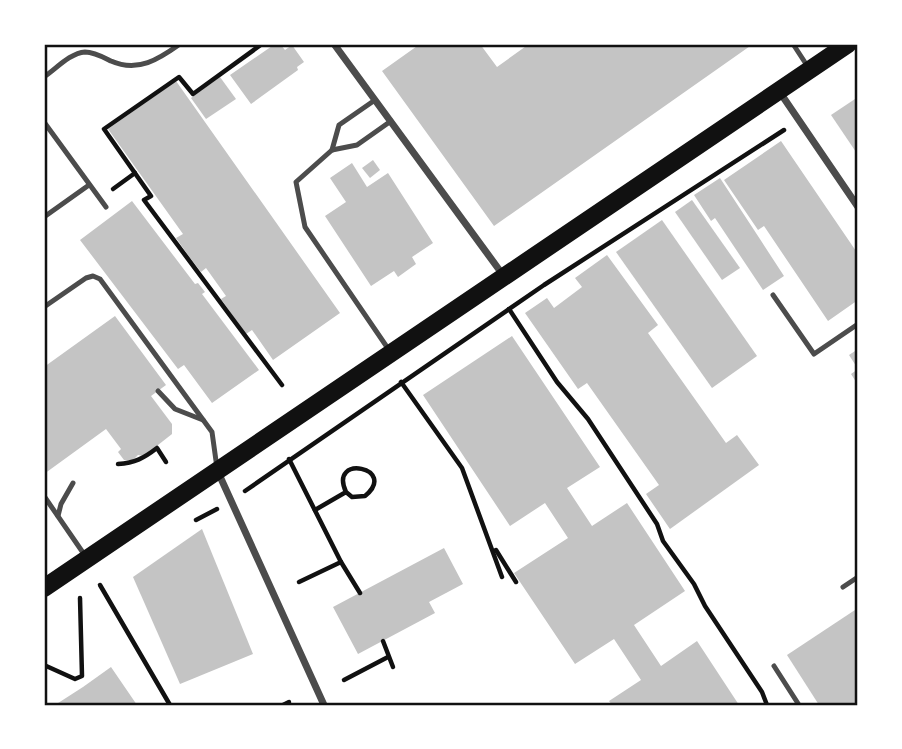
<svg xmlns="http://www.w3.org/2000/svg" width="902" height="749" font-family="'Source Serif 4',serif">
<rect width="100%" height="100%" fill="#fff"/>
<g fill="#c4c4c4">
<path d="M275,44H280L285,50L292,45L304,62L297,67L298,70L251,104L230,75Z"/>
<path d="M420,44H480L497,67L529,44H753L494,226L382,71Z"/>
<path d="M220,77L236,99L206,119L191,98Z"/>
<path d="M176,81L340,313L273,360L252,330L246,334L221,299L226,296L206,268L201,272L188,255L176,238L183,234L108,129Z"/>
<path d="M858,97V155L831,115Z"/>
<path d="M781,141L858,254V300L828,321L764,226L758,230L724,180Z"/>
<path d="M373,160L380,170L370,178L362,168Z"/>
<path d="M352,163L367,187L388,173L433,243L412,257L416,264L398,277L394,271L371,286L325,216L346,202L330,178Z"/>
<path d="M720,178L784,276L763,290L715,218L711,221L694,195Z"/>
<path d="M692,200L740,268L722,280L675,212Z"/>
<path d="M132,201L195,284L198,283L205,292L202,294L259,370L212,403L184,365L178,369L80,240Z"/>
<path d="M662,220L757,356L712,388L616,252Z"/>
<path d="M607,255L658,325L648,333L726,443L737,435L759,465L670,529L646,494L659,485L587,383L578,389L525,313L547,298L554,308L582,287L575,278Z"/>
<path d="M115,316L166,385L151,396L172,424V434L144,456L138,455L133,460H124L118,452L121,449L106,429L44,474V367Z"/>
<path d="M512,336L600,467L567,488L592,526L627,503L685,591L634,625L661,666L697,641L739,705H612L609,701L641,680L614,639L575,664L514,573L568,538L545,503L510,526L423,395Z"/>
<path d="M858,349V385L851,374L858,369L849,355Z"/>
<path d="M202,529L253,654L180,684L133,577Z"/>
<path d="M444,548L463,584L429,602L435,613L358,654L333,607Z"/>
<path d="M858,608V705H819L787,655Z"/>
<path d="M111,667L137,705H55L83,687Z"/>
</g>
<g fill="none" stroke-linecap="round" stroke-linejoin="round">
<g stroke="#111" stroke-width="4.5">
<path d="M262,44L193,94L179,77L104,129L151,196L144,200L282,385"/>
<path d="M113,189L135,173"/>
<path d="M509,309L557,382L588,419L657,524L663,541L694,584L705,606L762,692L767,705"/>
<path d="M401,382L462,468L502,577"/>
<path d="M289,459L341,562L360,593"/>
<path d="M118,464C135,463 144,458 157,448L166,462"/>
<path d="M245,491L544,285L784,130"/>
<path d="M315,510L346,492C328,453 399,468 365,496L352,497L346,492"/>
<path d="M196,520L217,509"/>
<path d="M496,550L516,582"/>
<path d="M299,582L341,562"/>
<path d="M100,585L170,705"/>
<path d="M383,641L393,667"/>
<path d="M44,665L75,679L82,676L80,598"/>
<path d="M344,680L388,657"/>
<path d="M283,705L289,702"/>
</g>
<g stroke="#4c4c4c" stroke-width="5">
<path d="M793,44L808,67"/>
<path d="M44,77C56,69 70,53 85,52C94,52 103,57 111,61C138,73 159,59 180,44"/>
<path d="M44,122L106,207"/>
<path d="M332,150L339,125L375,100"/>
<path d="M44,217L89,185"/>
<path d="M773,295L814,354L858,324"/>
<path d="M44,307L86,278L93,276L100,279L212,432L217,468"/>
<path d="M389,350L305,227L296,182L332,150L357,145L391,121"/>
<path d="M158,391L175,409L203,420"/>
<path d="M44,496L86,557"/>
<path d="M58,516L61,504L73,483"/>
<path d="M843,587L858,577"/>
<path d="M774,666L799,705"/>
</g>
<g stroke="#4c4c4c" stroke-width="7">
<path d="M334,44L503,275"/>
<path d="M779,91L858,207"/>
<path d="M218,472L324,705"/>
</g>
<path stroke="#111" stroke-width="18" d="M44,588L848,44"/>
</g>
<rect width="902" height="749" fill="none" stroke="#ffffff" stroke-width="91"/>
<rect x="46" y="46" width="810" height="658" fill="none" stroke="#111" stroke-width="2.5"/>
</svg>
